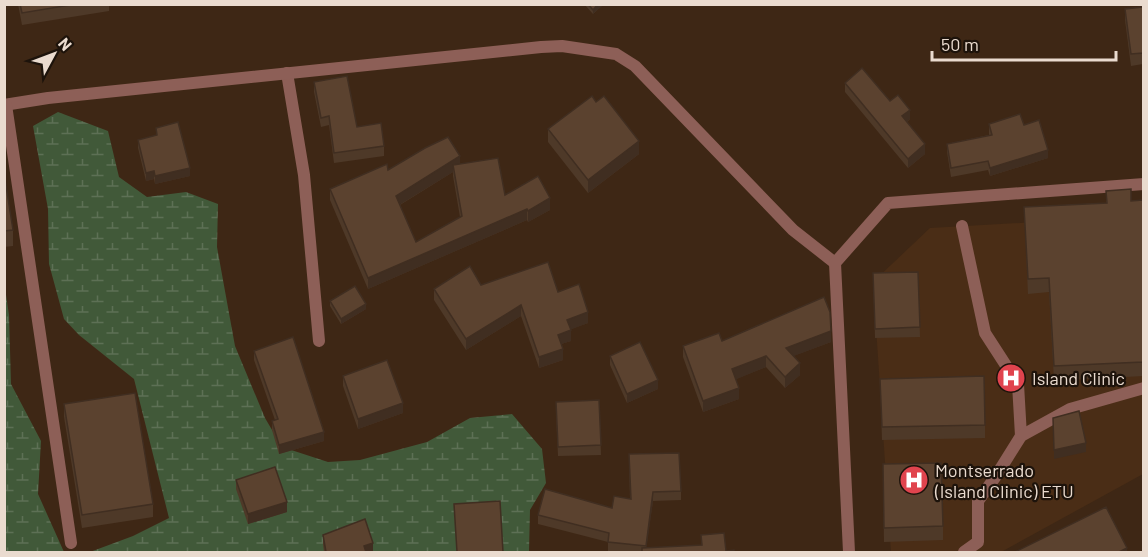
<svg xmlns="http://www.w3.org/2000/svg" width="1148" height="557" font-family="Barlow,sans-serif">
<defs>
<pattern id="wetland-marsh" width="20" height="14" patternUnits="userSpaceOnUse" patternTransform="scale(1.5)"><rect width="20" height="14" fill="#415939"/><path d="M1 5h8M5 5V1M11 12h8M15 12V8" fill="none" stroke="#5d7055"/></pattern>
</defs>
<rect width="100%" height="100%" fill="#3e2715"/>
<path fill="#4a2d16" d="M1143,216V474L1001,552H891L873,282L930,228Z"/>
<g fill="url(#wetland-marsh)">
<path d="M58,112L108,131L119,177L147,197L186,192L218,204L217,247L235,346L265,418L282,447L328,462L360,460L427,442L470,418L512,414L542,449L546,483L530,510L529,552H90L133,536L169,518L134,379L79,335L64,319L49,264L48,209L33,126Z"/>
<path d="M5,288L9,315L11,384L41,441L38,494L64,552H5Z"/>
</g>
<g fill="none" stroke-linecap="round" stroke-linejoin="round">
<g stroke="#8d5f57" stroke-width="12">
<path d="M287,73L304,175L319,341"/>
<path d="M4,105L48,98L541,47L562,46L616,54L635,66L793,230L835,263"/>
<path d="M6,105L71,543"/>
<path d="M962,226L985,333L1018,384L1021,436"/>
<path d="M849,552L835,263L888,203L1144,184"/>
<path d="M964,552L978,542V501L996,476L1021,436L1070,409L1144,388"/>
</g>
</g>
<g fill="#4e3928" fill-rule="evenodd">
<path d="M18,4H109V11L22,25Z"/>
<path d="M584,4H604L593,14Z"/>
<path d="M1143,7V64L1131,66L1125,20V9Z"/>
<path d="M314,82L357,127L384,146V156L334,163L329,125L321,127L314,92Z"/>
<path d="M845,83L890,101L910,119L907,122L925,154L908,168L845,92Z"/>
<path d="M989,124L1024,125L1048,158L990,176L988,170L951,177L947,152V144L989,135Z"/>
<path d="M156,128L190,176L155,184L154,179L146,181L138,148V140L156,136Z"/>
<path d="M548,129L639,154L588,193L548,142Z"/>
<path d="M460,164L505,195L550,210L528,222L527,220L368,289L330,200V189L388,170ZM453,172V176L460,217L416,242L400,205Z"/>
<path d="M4,173L13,230V246L4,247Z"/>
<path d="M1106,191L1131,201L1143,200V376L1054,381L1049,292L1028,294L1024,207L1106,203Z"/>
<path d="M918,272L920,337L875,338L873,273Z"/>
<path d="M434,289L558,292L588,323L571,329V341L561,344L563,360L539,368L521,316L466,350L434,300Z"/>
<path d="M330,301L366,309L341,324L330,306Z"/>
<path d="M722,341L831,342L793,356L800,375L785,388L766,367L736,379L739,399L703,412L683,357V346Z"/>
<path d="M254,351L324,441L279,454L272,430V421L275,420L254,360Z"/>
<path d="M610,356L658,389L627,403L610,365Z"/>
<path d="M343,376L403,413L358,429L343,386Z"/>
<path d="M880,379L985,425V438L882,440Z"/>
<path d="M599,400L601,455L558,456L556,411Z"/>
<path d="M64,404L153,504V517L82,528L64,417Z"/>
<path d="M629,464L681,491V500L653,501L646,548L701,545V535L726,551L734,552H620L608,551V542L538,524V515L612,508L630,499Z"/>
<path d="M883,477L943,526V540L884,542Z"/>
<path d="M236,480L287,512L248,524L236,489Z"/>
<path d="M323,535L373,552H324L323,544Z"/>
</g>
<g fill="#402e21">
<path d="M598,4H604L593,14V10Z"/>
<path d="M910,110V119L902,126V116Z"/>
<path d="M639,141V154L588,193V180Z"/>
<path d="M925,144V154L908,168V159Z"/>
<path d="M1048,150V158L990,176V168Z"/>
<path d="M460,156V167L453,165V172L396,207V196Z"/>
<path d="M190,168V176L155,184V176Z"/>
<path d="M154,171V179L146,181V173Z"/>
<path d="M550,198V210L528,222V211Z"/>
<path d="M527,209V220L368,289V278Z"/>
<path d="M366,304V309L341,324V319Z"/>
<path d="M521,305V316L466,350V339Z"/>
<path d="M588,312V323L567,331V320Z"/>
<path d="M571,330V341L558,345V335Z"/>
<path d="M831,331V342L786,359V348Z"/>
<path d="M563,349V360L539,368V357Z"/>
<path d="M766,356V367L732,381V369Z"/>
<path d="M800,363V375L785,388V377Z"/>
<path d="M658,380V389L627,403V394Z"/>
<path d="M739,388V399L703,412V401Z"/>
<path d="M403,403V413L358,429V419Z"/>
<path d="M324,432V441L279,454V445Z"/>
<path d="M1086,443V452L1054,459V450Z"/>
<path d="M653,492V501L646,552V546Z"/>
<path d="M287,502V512L248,524V514Z"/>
<path d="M373,543V552H364V546Z"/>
<path d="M1127,548V552H1119Z"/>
</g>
<g fill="#5b422f" stroke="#402e21" stroke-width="1.5">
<path d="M20,4H76L22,13Z"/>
<path d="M588,4H598L593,10Z"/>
<path d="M1143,7V53L1131,54L1125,9Z"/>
<path d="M862,68L890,101L898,95L910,110L902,116L925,144L908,159L845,83Z"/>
<path d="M347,76L357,127L381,123L384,146L334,153L329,116L321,118L314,82Z"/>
<path d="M592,96L596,102L604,96L639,141L588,180L548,129Z"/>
<path d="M1020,114L1024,125L1039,120L1048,150L990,168L988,161L951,168L947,144L992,135L989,124Z"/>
<path d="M178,122L190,168L155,176L154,171L146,173L138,140L157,135L156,128Z"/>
<path d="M448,137L460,156L396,196L416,242L462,216L453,165L498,158L505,195L538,176L550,198L528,211L527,209L368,278L330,189L387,164L388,170L425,148Z"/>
<path d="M4,173L13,230L4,231Z"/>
<path d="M1131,189V201L1143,200V362L1054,366L1049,278L1028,279L1024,207L1107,203L1106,191Z"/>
<path d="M548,262L558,292L579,284L588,312L567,320L571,330L558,335L563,349L539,357L521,305L466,339L434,289L470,266L481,285Z"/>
<path d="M918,272L920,327L875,329L873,273Z"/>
<path d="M355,286L366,304L341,319L330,301Z"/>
<path d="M824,297L830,312L831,331L786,348L800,363L785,377L766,356L732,369L739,388L703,401L683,346L719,333L722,341Z"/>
<path d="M293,337L324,432L279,445L272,421L278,419L254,351Z"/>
<path d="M640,342L658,380L627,394L610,356Z"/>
<path d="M387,360L403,403L358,419L343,376Z"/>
<path d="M984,376L985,425L882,427L880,379Z"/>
<path d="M135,393L153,504L82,515L64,404Z"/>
<path d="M599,400L601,445L558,447L556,402Z"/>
<path d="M1079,411L1086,443L1054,450L1053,418Z"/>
<path d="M679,453L681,491L653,492L646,546L608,542L609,533L538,515L545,489L612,508L614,496L631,499L629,454Z"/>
<path d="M941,463L943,526L884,528L883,464Z"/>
<path d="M275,467L287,502L248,514L236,480Z"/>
<path d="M500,501L503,552H457L454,504Z"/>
<path d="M1106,507L1127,548L1119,552H1015Z"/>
<path d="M365,519L373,543L364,546L366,552H326L323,535Z"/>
<path d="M724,533L726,551L734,550V552H642V548L702,545L701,535Z"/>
</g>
<defs>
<g id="hospital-disc" transform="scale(1.5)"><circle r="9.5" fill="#e0444e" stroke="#1d130b"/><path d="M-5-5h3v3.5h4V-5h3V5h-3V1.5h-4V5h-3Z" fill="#fff"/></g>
</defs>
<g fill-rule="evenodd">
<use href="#hospital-disc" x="1011" y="378"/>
<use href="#hospital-disc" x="914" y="480"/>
</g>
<g text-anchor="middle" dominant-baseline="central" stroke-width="4.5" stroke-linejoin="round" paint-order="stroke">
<g font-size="18" fill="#eadbcf" stroke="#1d130b" text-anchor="start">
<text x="1032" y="378">Island Clinic</text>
<text x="935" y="470">Montserrado<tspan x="935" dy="21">(Island Clinic) ETU</tspan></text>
</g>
</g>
<rect width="1148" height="557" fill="none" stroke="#eadbcf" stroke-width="12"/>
<g transform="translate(54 54) rotate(49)" stroke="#1d130b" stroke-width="4.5" paint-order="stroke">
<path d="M0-4.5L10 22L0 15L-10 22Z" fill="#eadbcf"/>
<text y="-9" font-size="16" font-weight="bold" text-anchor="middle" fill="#eadbcf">N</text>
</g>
<path d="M932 51v9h184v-9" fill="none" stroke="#eadbcf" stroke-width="3"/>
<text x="941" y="51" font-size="18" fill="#eadbcf" stroke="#1d130b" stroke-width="4.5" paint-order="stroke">50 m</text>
</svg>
